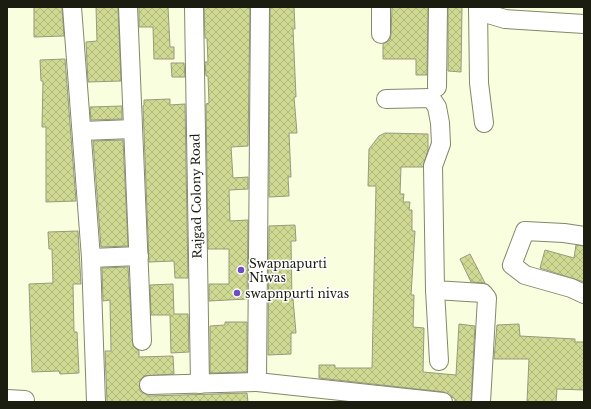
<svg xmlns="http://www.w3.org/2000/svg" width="591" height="409" font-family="'Libre Baskerville',serif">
<defs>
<pattern id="building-cross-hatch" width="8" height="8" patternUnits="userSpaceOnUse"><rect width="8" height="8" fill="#cfd992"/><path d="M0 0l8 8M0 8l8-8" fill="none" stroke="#b1ba7d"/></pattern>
</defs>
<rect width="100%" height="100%" fill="#f8fede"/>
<g fill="url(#building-cross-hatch)" stroke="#969b7d">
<path d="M34,7H62L64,36L34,37Z"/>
<path d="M96,7H118L121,81L88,82L86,42L97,41Z"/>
<path d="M139,7H168L170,47H174V59H154L153,27H139Z"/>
<path d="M204,7H250L248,146L231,147L233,178L248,177V189L229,190L230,221L248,220L247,299L209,301V284H229V249H208L206,104L209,103L208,76H206L205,62H208L207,38H205Z"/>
<path d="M270,7H294L295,29H293L296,97H294L297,133H289L291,177H288L289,196L269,197Z"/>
<path d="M392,7H428L427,75H416V59H383V44L390,40L391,34Z"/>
<path d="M448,7H462L461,72L448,71Z"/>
<path d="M65,59L76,201L46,202V127H42L43,81H41L40,60Z"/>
<path d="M171,63H184L185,77H172Z"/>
<path d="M170,99V105L185,104L188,278H175L174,261L149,262L143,106L144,105V100Z"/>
<path d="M122,106V119L91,120L90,107Z"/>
<path d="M385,133L428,134V150L423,167H401L400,194H404L403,202H410L409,210H412V231H415L411,295H414L413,327L424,328L423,372L456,375L459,324L475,326L471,402H455V399L444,392L319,378V365H335V368H372L376,186H368L369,149L379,136Z"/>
<path d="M123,140L128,246L101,247L93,141Z"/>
<path d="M295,225L296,241H291L292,299H293L296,333H291V354L268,355L269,226Z"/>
<path d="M78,231L81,284H73L74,332H77L79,373L60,374L59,371L32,372L29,284L53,283L52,249H49L48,232Z"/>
<path d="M576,245L584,246V282L540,268L545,250L574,258Z"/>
<path d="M470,254L485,283L471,282L460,259Z"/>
<path d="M128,267L133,346L139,351V357L173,356L174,374L144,376L140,380V391L149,396L247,393L248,402H107L105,351H111L110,300L103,301L102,268Z"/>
<path d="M173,284L174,314H188L189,352L171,353L170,315H151L150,285Z"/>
<path d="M225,322H247V372L210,373V326L225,325Z"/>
<path d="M519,324L520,336L575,339V342H584V390L557,389L556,402H527L529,359H494L497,325Z"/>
</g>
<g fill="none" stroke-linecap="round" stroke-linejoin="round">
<g stroke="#83886b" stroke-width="20">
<g id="minor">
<path d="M72,7L91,258L96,402"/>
<path d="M128,7L142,341"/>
<path d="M194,7L200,384"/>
<path d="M260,7L257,382L443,402"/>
<path d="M478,7L479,83L484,123"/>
<path d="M478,11L505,19L584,24"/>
<path d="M381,34V7"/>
<path d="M437,87L438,7"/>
<path d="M386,99L431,98L437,107L440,123L441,144L433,166L435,290L483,293L487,298L481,402"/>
<path d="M82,131L133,129"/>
<path d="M584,236L564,233L525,231L512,265L525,275L571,288L584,294"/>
<path d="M91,258L139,256"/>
<path d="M435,290L439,361"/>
<path d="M149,385L257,382"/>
<path d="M7,399L25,400"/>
</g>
</g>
<use href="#minor" stroke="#fff" stroke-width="18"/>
</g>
<g fill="#6f4cc5" stroke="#fff" stroke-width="1.5">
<circle cx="241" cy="270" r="4"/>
<circle cx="237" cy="293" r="4"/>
</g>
<g text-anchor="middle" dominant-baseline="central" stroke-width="3" stroke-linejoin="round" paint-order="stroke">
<g font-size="12" fill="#1b1d11" stroke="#fff">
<text transform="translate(196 196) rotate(-91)">Rajgad Colony Road</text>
</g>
<g font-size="12" fill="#1b1d11" stroke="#fff" text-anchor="start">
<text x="249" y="263">Swapnapurti<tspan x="249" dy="14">Niwas</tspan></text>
<text x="245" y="293">swapnpurti nivas</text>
</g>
</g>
<rect width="591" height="409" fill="none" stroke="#1b1d11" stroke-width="16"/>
</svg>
